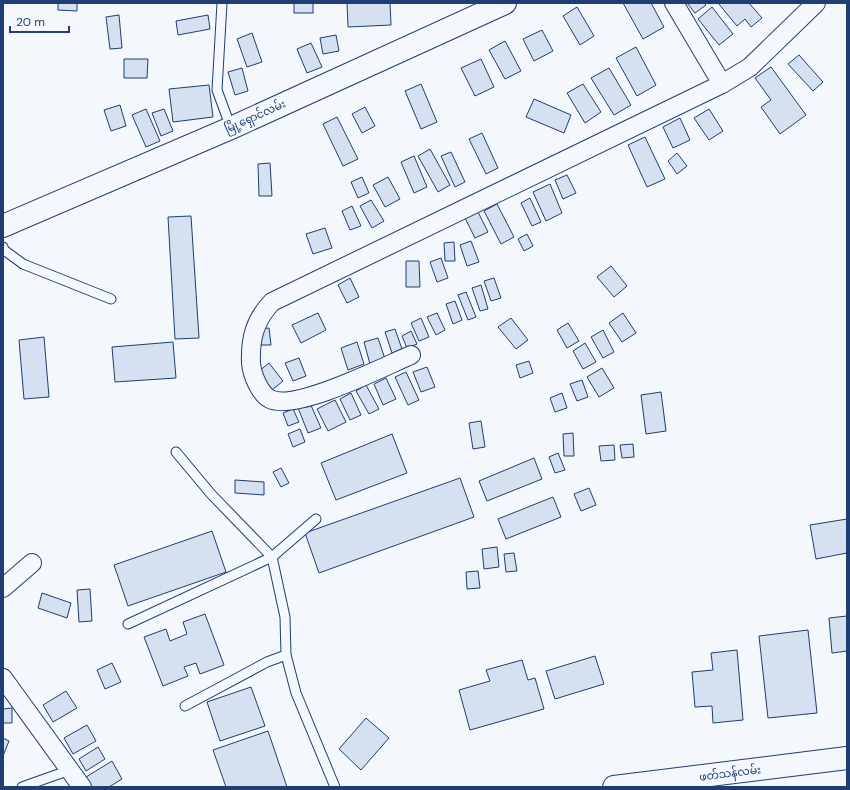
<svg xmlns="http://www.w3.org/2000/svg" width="850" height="790" font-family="'DM Sans','Noto Sans Myanmar',sans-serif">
<rect width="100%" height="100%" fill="#f4f7fb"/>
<g fill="#d5e0f0" stroke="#1d3f73">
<path d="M58,3H77V11L58,10Z"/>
<rect x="294" y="3" width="19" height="10"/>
<path d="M347,3H390L391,25L348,27Z"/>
<path d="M623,3H651L664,27L643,39Z"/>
<path d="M687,3H704L706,5L695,13Z"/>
<path d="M718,3H749L762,18L751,27L745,19L737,26Z"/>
<path d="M577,7L594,36L580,45L563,16Z"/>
<path d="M712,7L733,34L719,45L698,19Z"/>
<path d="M119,15L122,48L110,49L106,17Z"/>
<path d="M208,15L210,29L178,35L176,21Z"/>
<path d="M542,30L553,51L534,61L523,39Z"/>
<path d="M252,33L262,62L247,67L237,39Z"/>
<path d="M336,35L339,51L323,54L320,38Z"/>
<path d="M505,41L521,71L505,79L489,50Z"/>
<path d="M311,43L322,67L307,73L297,49Z"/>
<path d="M636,47L656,85L637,96L616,58Z"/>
<path d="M799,55L823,82L813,91L788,64Z"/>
<path d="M124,59H148L147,78H124Z"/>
<path d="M481,59L494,87L475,96L461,68Z"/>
<path d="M771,67L806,115L780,134L761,107L771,100L755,78Z"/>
<path d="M242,68L248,91L235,95L228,72Z"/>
<path d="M609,68L631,105L614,115L591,78Z"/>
<path d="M421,84L437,122L421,129L405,91Z"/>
<path d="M583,84L601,112L585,123L567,93Z"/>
<path d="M209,85L213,117L173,122L169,89Z"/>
<path d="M534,99L571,115L564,133L526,117Z"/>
<path d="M120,105L126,126L111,131L104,110Z"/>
<path d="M365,107L375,126L362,133L352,114Z"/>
<path d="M146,109L160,141L146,147L132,115Z"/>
<path d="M164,109L173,131L161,136L152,113Z"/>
<path d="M709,109L723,131L709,140L694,118Z"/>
<path d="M337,117L358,159L343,166L323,124Z"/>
<path d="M680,118L690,140L673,148L663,127Z"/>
<path d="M482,133L498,168L486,174L469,139Z"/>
<path d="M645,137L665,179L647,187L628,145Z"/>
<path d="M430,149L450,185L438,192L418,156Z"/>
<path d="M451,152L465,182L455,187L441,156Z"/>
<path d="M677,153L687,166L677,174L668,161Z"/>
<path d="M414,156L427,187L414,193L401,162Z"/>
<path d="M270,163L272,196H259L258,164Z"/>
<path d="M567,175L576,193L563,199L555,180Z"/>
<path d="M362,177L369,193L358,198L351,182Z"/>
<path d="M388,177L400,199L385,207L373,185Z"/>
<path d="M550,184L562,213L546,221L533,192Z"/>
<path d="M530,198L541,222L532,226L521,203Z"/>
<path d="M371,200L384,221L372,228L360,206Z"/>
<path d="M497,204L514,237L501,244L484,211Z"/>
<path d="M352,206L361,226L350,230L342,211Z"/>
<path d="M478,212L488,232L475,238L465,218Z"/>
<path d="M191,216L199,338L175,339L168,217Z"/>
<path d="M325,228L332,248L313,254L306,234Z"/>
<path d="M527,234L533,246L524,251L518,239Z"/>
<path d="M471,241L479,262L467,266L460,245Z"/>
<path d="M454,242L455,261H445L444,243Z"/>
<path d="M441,258L448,278L437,282L430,262Z"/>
<path d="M406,261H419L420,287H406Z"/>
<path d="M611,266L627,286L614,297L597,277Z"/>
<path d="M350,278L359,297L347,303L338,285Z"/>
<path d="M494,278L501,298L491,301L484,281Z"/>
<path d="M481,285L488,309L480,311L472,288Z"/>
<path d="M466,292L476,317L468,320L458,295Z"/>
<path d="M455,301L462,320L453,324L446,304Z"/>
<path d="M318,313L326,330L301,343L292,325Z"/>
<path d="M437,313L445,330L436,335L427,317Z"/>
<path d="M623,313L636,333L622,342L609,323Z"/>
<path d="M421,318L429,337L419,341L411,323Z"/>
<path d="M511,318L528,340L516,349L498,327Z"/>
<path d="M568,323L579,341L567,348L557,330Z"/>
<path d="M269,328L271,345H259L258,329Z"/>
<path d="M395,329L402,349L392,353L385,332Z"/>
<path d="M603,330L614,352L603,358L591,337Z"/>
<path d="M411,331L417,344L407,348L402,336Z"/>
<path d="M44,337L49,397L24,399L19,340Z"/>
<path d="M378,338L385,359L370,364L364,342Z"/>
<path d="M173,342L176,378L115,382L112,347Z"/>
<path d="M357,342L364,364L348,370L341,348Z"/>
<path d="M585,343L596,362L583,369L573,351Z"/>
<path d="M299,358L306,376L293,381L285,363Z"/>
<path d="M529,361L533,373L520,378L516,365Z"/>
<path d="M269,363L283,381L272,390L258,372Z"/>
<path d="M427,367L435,387L421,392L413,372Z"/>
<path d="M602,368L614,388L599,397L587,377Z"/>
<path d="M406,372L419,400L408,405L395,377Z"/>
<path d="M386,378L396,399L383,405L374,384Z"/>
<path d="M582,380L588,397L577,401L570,384Z"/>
<path d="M366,385L379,409L369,414L356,391Z"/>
<path d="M661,392L666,431L646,434L641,395Z"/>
<path d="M351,393L361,415L350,420L340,399Z"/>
<path d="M562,393L567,408L555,412L550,398Z"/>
<path d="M335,400L346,422L328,431L317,409Z"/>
<path d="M310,403L321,428L308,433L298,408Z"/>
<path d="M293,409L299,422L288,426L283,413Z"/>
<path d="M481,421L485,447L473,449L469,423Z"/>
<path d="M300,429L305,442L293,447L288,434Z"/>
<path d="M573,433L574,456H564L563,434Z"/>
<path d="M392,434L407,473L336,500L321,463Z"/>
<path d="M633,444L634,457L622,458L620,445Z"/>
<path d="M614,445L615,460L601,461L599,446Z"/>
<path d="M558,453L565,470L555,473L549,457Z"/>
<path d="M534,458L542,479L487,501L479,481Z"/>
<path d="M281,468L289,483L281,487L273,472Z"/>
<path d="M460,478L474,517L319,573L305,533Z"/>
<path d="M235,480L264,482V495L235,493Z"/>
<path d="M589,488L596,505L581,511L574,494Z"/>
<path d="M553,497L561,517L506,539L498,519Z"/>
<path d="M847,519V553L816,559L810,525Z"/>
<path d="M212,531L226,572L128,606L114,565Z"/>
<path d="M497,547L499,567L484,569L482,549Z"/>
<path d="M514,553L517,571L506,572L504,554Z"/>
<path d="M478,571L480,588L467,589L466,572Z"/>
<path d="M90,589L92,621L79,622L77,590Z"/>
<path d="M42,593L71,603L67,618L38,608Z"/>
<path d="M205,614L224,665L200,674L196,663L184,667L188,676L163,686L144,637L166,629L170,641L187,634L183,622Z"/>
<path d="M847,616V651L832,653L829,618Z"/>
<path d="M808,630L817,713L768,718L759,636Z"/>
<path d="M737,650L743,720L713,723L712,706L695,707L692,672L713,670L711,653Z"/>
<path d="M595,656L604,684L555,699L546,671Z"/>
<path d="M522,660L528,680L535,678L544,709L470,730L459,690L490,681L486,670Z"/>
<path d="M112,663L121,682L105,689L97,670Z"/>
<path d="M251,687L265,726L220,741L207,702Z"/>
<path d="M66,691L77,708L53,722L43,705Z"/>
<path d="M12,708V723H3V709Z"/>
<path d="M366,718L389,738L361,770L339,749Z"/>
<path d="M87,725L96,741L73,754L64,738Z"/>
<path d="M268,731L287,787H226L213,750Z"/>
<path d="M3,738L9,741L3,756Z"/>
<path d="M98,747L105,759L86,771L79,759Z"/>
<path d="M112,761L122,779L109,787H91L86,777Z"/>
</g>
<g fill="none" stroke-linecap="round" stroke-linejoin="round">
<g stroke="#1d3f73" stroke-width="11">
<g id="lane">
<path d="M222,3L217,90L231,128"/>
<path d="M3,247L4,250L23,264L111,299"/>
<path d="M176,452L211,494L272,557L285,617L286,655L296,693L335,787"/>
<path d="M128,624L272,557L316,519"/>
<path d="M185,706L267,662L286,655"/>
<path d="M22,787L70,770"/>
</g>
</g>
<g stroke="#1d3f73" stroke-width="20">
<g id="street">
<path d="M674,3L722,84"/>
<path d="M411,355C385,366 295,412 270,399C260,394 252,375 251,363C250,338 255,320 272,302L722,84L750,67L816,3"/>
<path d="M3,588L32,563"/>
<path d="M3,678L82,787"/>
</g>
</g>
<g stroke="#1d3f73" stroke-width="24">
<path id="secondary" d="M614,787L847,758"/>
</g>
<g stroke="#1d3f73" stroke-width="24">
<path id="highway" d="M3,226L231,128L505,3"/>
</g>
<use href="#lane" stroke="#f4f7fb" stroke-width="9"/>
<use href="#street" stroke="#f4f7fb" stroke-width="18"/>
<use href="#secondary" stroke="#f4f7fb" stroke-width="22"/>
<use href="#highway" stroke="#f4f7fb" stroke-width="22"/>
</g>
<g text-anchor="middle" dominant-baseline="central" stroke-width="3" stroke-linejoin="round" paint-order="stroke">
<g font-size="11" fill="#1d3f73" stroke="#f4f7fb">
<text transform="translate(255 116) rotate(-24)">မြို့ရှောင်လမ်း</text>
<text transform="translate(730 773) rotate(-7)">ဖတ်သန်လမ်း</text>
</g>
</g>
<rect width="850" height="790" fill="none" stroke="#1d3f73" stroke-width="8"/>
<path d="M10 26v6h59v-6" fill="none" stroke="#1d3f73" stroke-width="2"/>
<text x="16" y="26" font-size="12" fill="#1d3f73" stroke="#f4f7fb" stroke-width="3" paint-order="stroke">20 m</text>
</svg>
